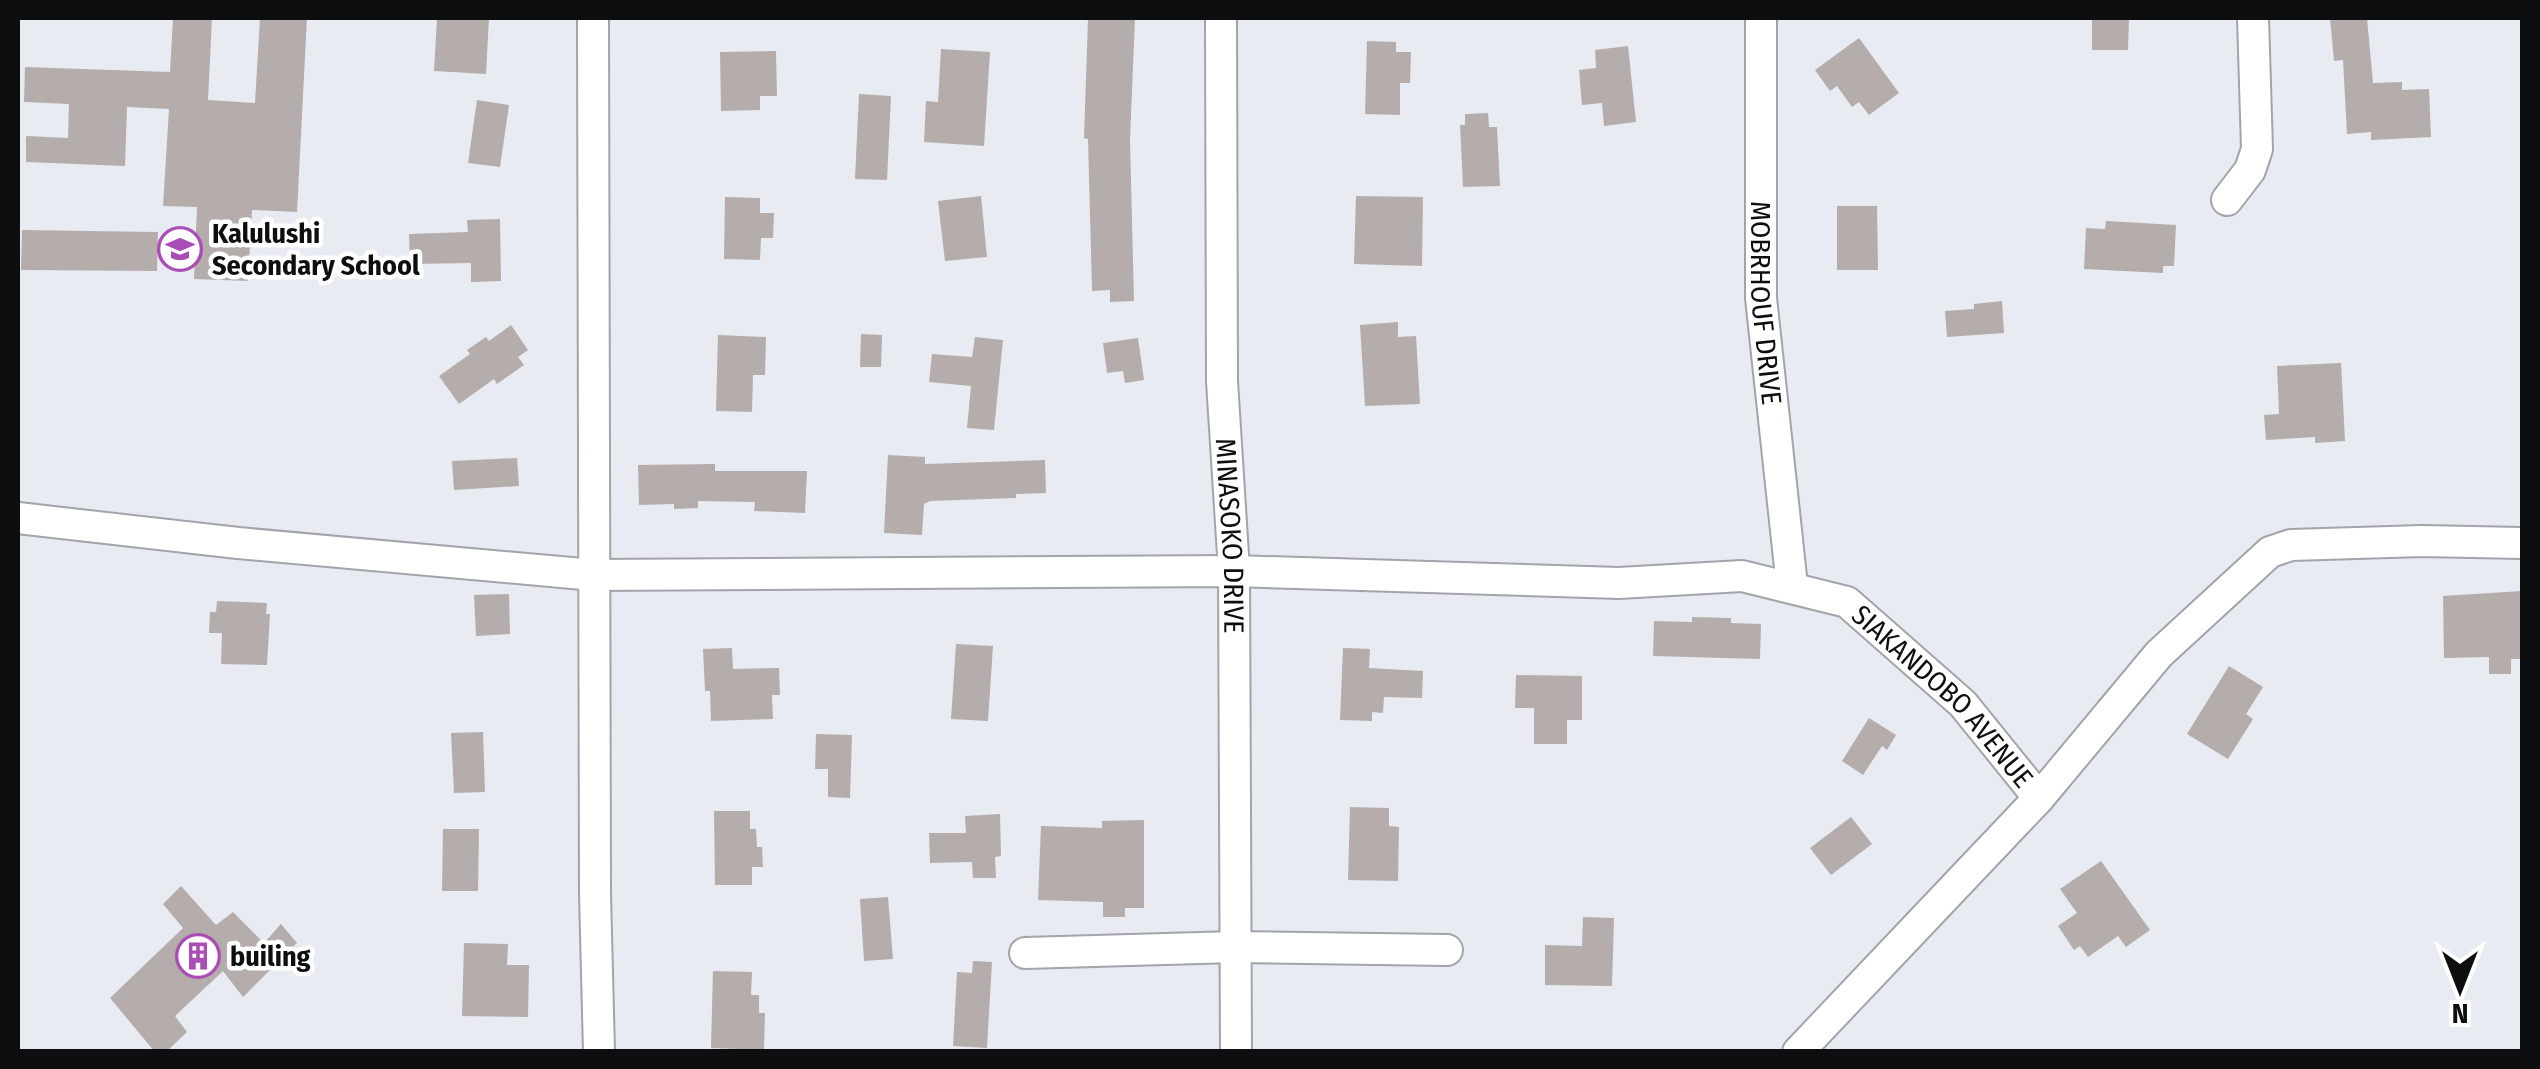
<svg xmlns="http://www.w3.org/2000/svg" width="2540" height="1069" font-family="'Fira Sans Condensed',sans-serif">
<rect width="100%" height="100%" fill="#e9ebf2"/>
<g fill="#b5acac">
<path d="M173,18H212L208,100L255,103L260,18H307L297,212L252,210L248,281L194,279L197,207L163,206L169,109L127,107L125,166L26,162V136L68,138L69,104L24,102L25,67L170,72Z"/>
<path d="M437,18H489L486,74L434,71Z"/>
<path d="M1088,18H1135L1130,140L1134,301L1110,302V290L1092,291L1088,139L1084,138Z"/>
<path d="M2092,18H2129L2128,50H2092Z"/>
<path d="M2330,18H2367L2373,83L2402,82V90L2429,89L2431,137L2371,140V132L2347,134L2343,60L2334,61Z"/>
<path d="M1859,38L1899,93L1869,115L1859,102L1852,107L1837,86L1830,91L1815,70Z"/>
<path d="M1367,41L1396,42V52H1411L1410,83H1400V115L1365,114Z"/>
<path d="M1628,46L1636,122L1604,126L1602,103L1582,105L1579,70L1596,68L1595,50Z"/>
<path d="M941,49L990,52L984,146L924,142L926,101L938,102Z"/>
<path d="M776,51L777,96H760V110L721,111L720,52Z"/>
<path d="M859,94L891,96L887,180L855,179Z"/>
<path d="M477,100L509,105L500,167L468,163Z"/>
<path d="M1488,113L1489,127H1497L1500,186L1463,187L1460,125H1465V114Z"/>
<path d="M981,196L987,257L945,261L938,201Z"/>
<path d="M1356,196L1423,197L1422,266L1354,264Z"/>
<path d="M725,197L760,198V213H774L773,238H761L760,260L724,259Z"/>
<path d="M1837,206H1877L1878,270H1837Z"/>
<path d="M500,219L501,281L471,282V263L410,264L409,234L468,232L467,220Z"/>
<path d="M2106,221L2176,225L2174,266H2163V273L2084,269L2086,228L2105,229Z"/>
<path d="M22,230L158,232L157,271L21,270Z"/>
<path d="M2002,301L2004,333L1947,337L1945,311L1974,309V304Z"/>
<path d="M1398,322V337L1416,336L1420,404L1365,406L1360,325Z"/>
<path d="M511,325L528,350L518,357L524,365L497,384L494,379L459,404L439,376L470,354L467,350L486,337L489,341Z"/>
<path d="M861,334L882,335L881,367H860Z"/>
<path d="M718,335L766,337L765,375H753L752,412L716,411Z"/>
<path d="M975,337L1003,340L994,430L967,428L971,386L929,382L932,354L972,357Z"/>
<path d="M1138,338L1144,380L1125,383L1123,371L1107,373L1103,343Z"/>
<path d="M2341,363L2345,441L2315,443V437L2266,440L2264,415L2279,414L2277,366Z"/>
<path d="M888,455L925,457V464L1045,460L1046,493L1016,494V498L930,501L924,504L922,535L884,533Z"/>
<path d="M517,458L519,486L454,490L452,461Z"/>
<path d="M715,464V471H807L805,513L754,511L755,502L698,501V508L674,509V504L639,505L638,465Z"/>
<path d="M2522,591V659H2511V674H2489V657L2444,658L2443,596Z"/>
<path d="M509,594L510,634L476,636L474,595Z"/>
<path d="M217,601L267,603L266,614H270L267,665L221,664L222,633H209L210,612H216Z"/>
<path d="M1692,617L1731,618V623L1761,624L1760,659L1653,656L1654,621L1692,622Z"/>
<path d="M956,644L993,646L988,721L951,719Z"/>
<path d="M732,648L733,669L779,668L780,695H772L773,719L711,721L710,691H705L703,649Z"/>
<path d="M1343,648L1370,649L1369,668L1423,671L1422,698L1384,697L1383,713L1372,712V721L1340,720Z"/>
<path d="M2229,666L2263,687L2246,714L2253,719L2228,759L2187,734Z"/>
<path d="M1516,675L1582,676V720H1567V744H1534V708H1515Z"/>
<path d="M1869,718L1896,735L1887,750L1882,746L1863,775L1842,761Z"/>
<path d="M483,732L485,792L454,793L451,733Z"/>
<path d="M816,734L852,735L850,798L828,797V769H815Z"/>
<path d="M1350,807L1389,808V826L1399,827L1398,881L1348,880Z"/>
<path d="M714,811H750V829H756L757,847H762L763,867H752V885H715Z"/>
<path d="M1000,814L1001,856L995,857L996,878H973L972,862L930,863L929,833H966L965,816Z"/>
<path d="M1851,817L1872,844L1831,875L1810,848Z"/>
<path d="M1144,820V908H1125V917H1103V902L1038,900L1041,826L1102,828V821Z"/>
<path d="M443,829H479L478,891H442Z"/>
<path d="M2101,861L2150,930L2126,947L2118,936L2088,957L2080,946L2074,950L2058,926L2077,913L2060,889Z"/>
<path d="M181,886L216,925L233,912L264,943L281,924L297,943L243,997L223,971L175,1016L187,1032L166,1052H155L110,998L183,928L163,904Z"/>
<path d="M888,897L893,959L864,961L860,899Z"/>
<path d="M1583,917L1614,918L1612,986L1545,985V945L1582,946Z"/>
<path d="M464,943L508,944L507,965H529L528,1017L462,1016Z"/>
<path d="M973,961L992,962L987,1048L953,1046L957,972L972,973Z"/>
<path d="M713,971L752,972L751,995H759V1013H765L764,1050L711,1048Z"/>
</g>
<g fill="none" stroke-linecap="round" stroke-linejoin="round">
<g stroke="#a2a4ab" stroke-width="34">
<g id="minor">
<path d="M593,18L595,893L599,1052"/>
<path id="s1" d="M1221,18L1222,381L1234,571L1236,1052"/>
<path id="s2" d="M1761,18V298L1792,586"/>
<path d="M2227,200L2250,170L2257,149L2253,18"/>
<path id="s3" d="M18,518L238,543L594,575L1234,571L1619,583L1742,576L1847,602L1963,704L2039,798L1798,1052"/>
<path d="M2039,798L2159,654L2270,552L2291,545L2422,541L2522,543"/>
<path d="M1025,953L1235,947L1447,950"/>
</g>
</g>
<use href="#minor" stroke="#fff" stroke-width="30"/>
</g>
<defs>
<g id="school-ring" transform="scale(2.25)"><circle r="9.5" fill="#fff" stroke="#ab4db6" stroke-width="1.5"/><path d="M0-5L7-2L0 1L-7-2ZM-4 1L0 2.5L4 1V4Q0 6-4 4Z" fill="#ab4db6"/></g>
<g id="building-ring" transform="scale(2.25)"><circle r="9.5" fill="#fff" stroke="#ab4db6" stroke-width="1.5"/><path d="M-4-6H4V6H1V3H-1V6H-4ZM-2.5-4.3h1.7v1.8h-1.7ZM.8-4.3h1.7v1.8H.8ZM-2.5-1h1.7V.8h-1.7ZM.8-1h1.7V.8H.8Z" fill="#ab4db6"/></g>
</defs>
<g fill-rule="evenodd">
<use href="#school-ring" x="180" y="249"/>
<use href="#building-ring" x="198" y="956"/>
</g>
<g text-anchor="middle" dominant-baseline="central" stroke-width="9" stroke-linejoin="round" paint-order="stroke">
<g font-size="28" font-weight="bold" fill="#0d0e10" stroke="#fff" text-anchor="start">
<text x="212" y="233">Kalulushi<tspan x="212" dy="32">Secondary School</tspan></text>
<text x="230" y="956">builing</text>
</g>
<g font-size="28" fill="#0d0e10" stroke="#fff">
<text stroke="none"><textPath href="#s2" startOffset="285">MOBRHOUF DRIVE</textPath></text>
<text stroke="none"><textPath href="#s1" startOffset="518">MINASOKO DRIVE</textPath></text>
<text stroke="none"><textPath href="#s3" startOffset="1970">SIAKANDOBO AVENUE</textPath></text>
</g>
</g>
<rect width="2540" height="1069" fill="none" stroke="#0d0e10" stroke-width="40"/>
<g transform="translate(2460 989) rotate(180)" stroke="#ffffff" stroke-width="8" paint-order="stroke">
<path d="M0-8L18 38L0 25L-18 38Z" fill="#0d0e10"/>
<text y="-15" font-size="28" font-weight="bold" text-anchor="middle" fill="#0d0e10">N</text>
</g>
</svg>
